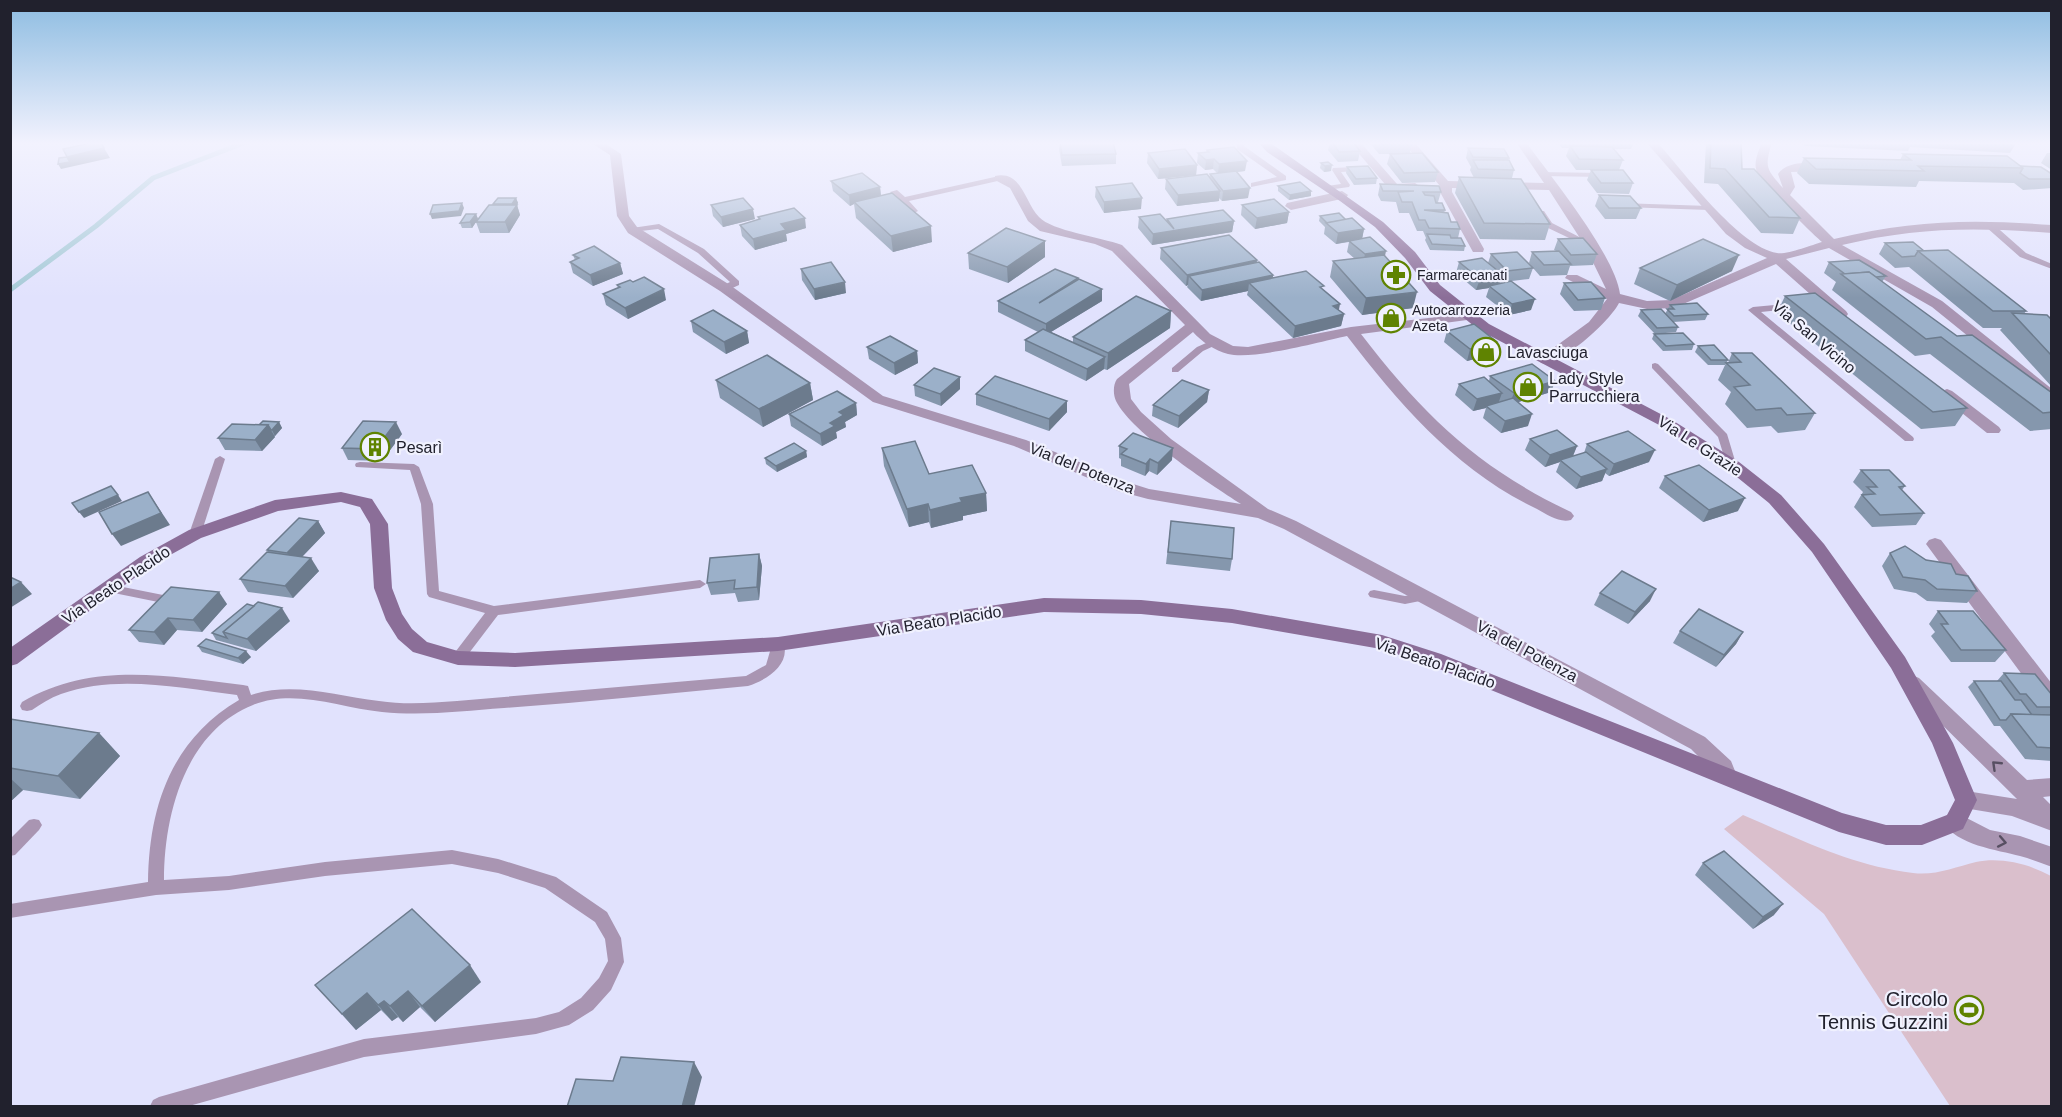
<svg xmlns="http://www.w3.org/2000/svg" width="2062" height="1117" font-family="Arial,sans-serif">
<rect width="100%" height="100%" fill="#e1e2fd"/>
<path fill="#dabfcc" d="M1743,815C1799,839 1852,866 1913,873C1935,876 1955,867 1976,862C2001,857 2029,864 2051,876V1106H1950L1824,914L1724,829Z"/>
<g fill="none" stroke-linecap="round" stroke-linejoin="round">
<path stroke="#a4c9d6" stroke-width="5" d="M10,290L96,226L153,178L246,142"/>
<g fill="#a995b2" fill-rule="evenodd">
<path d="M1237,142H1245L1244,146L1286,176V180L1251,187V183L1277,177L1237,149Z"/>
<path d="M1354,167H1357V171L1341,172L1350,185L1349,187L1327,190V186L1341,184L1332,170L1333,168Z"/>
<path d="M1539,172L1604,173L1608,175L1604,177L1542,176H1539Z"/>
<path d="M999,176L1003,178L1002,180L909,201L918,211L914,213L890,192L897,190L905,197Z"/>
<path d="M1620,203L1709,206L1713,208L1709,210L1623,207H1620Z"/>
<path d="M1538,211H1544L1552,223L1595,245L1588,247L1546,227L1537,213Z"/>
<path d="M1986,223H1992L2026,253L2052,264V269L2020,257L1986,227Z"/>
<path d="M659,224L704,249L739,281V285L728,290H722V286L730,282L698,253L658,229L632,232L628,230L632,228Z"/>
<path d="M1795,303L1800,306L1798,308L1761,312L1913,437L1914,439L1913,441H1905L1748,310L1753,307Z"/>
<path d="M1213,340L1216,341V345L1203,351L1178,372H1172V368L1197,347Z"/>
<path d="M1655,363L1658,364L1727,434L1736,464L1735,466H1727L1718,437L1652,368V364Z"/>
<path d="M220,456L225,459L201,534L199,537H191L189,534L215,459Z"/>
<path d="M360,462L414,464L419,467L433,504L439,591L494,606L700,580L706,584L700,588L498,615L463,661H453L451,658L453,655L485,613L429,597L427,594L421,504L410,470L356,467L355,465L356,463Z"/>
<path d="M108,584L168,596L174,600L168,604L104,591L102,588L104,585Z"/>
<path d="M1374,590L1405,596L1426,592L1432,596L1430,599L1405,604L1370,597L1368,594L1370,591Z"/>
<path d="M778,639L783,641C792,664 767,680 748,686C667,694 586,702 504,708C464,711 423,716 382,712C341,708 294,688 253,705C185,732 164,815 164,880L229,876L325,862L452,850L498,859L556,877L607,912L621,938L624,962L611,990L593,1010L569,1025L536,1034L364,1057L189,1106H150L153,1100L159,1097L364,1039L536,1018L559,1012L581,998L599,978L608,961L605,939L595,922L545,888L498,873L452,864L325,876L229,890L156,895L10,918V904L148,882C149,807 171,740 239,700L237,695C181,688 116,674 61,694C50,698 41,704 32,710L27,711L22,710L20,706L22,702C92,661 167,676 243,685L248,686L251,695C293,681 336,696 379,701C405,705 431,703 457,701L746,676L766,665L773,641Z"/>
<path d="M34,819L39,820L42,825L39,830L15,855L10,856V839L29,820Z"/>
</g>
<g fill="#a995b2" fill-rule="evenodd">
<path d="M590,142H603L621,154L629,216L637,227L730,285L883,396L1026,440L1130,483L1149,489L1241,504C1210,484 1132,433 1116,401C1113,394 1113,385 1117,379L1185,325L1112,251L1095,244L1040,231L1028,221L1010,188L995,180V176C1022,170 1025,203 1039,217C1052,231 1100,237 1122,245L1210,334L1233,346L1248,347L1351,327L1472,313L1474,316L1472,319L1467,320L1361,334C1423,415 1478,468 1571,512L1574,516L1571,520C1559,523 1548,515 1537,509C1457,471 1400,405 1347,336C1319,342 1254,360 1228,354C1215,351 1201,341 1193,332L1129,384L1131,399L1141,412L1171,439L1268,509L1296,521L1705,737L1731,761L1737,776L1734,782L1726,785L1718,782L1714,772L1691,749L1284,529L1258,518L1148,499L1118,491L1014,446L873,402L720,291L628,233L617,216L610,155Z"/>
<path d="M1349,142H1360L1397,184L1415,183L1421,187L1415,191L1390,190Z"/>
<path d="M1403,142H1414L1448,181L1544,183L1516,142H1526C1551,177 1615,255 1620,294L1647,301L1671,300L1767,258L1745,248L1726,234L1646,142H1657C1683,171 1739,247 1777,253C1786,255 1812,245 1822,242C1810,232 1758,180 1756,169C1754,161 1759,150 1762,142H1772C1765,167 1765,168 1783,188L1778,174C1788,160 1812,162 1827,166L1829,168L1823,171L1791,172L1795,187L1790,195L1834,239C1913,220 1971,219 2052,225V233C1976,227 1916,227 1842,245L1942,301L2052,389V401L2047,400L1932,307L1829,248L1786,259L1846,311L1848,314L1846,317H1836L1776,264L1674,308L1647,309L1619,303C1611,320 1559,368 1541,363L1539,360L1541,357L1589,322L1607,299L1565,278L1567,275H1577L1606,289L1585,246L1549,190L1452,188V192L1484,249L1483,252H1473L1440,192V186Z"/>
<path d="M1342,191L1348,195L1346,198L1291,210L1285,206L1287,203Z"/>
<path d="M1947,389L1952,391L1999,427L2001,430L1999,433H1987L1942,397L1939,394L1942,391Z"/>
<path d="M1935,538L1941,540L2052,684V708L2045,706L1929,548L1926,544L1929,540Z"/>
<path d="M1912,675L1919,678L2027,780L2052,778V796L2043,797L2052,806V831L2012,816L1958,807L1955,800L1958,793L1966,791L2017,799L1905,688L1902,683L1905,678Z"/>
<path d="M1955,812L1990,830L2020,836L2052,847V867C2041,863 2031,859 2020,856C1998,850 1955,845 1944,822L1947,815Z"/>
</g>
<path fill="#8b6e98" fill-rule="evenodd" d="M1258,142H1269L1383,222L1415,252L1440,285L1489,324L1672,420L1739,462L1781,495L1824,544L1905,657L1953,743L1977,800L1963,829L1922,845H1886L1839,832L1427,664L1381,649L1232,623L1141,614L1044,612L778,651L515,667L458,665L413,652L398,639L386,620L374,588L370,524L360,507L341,502L278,511L201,538L152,565L17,664L10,666V648L140,557L189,530L275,500L341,492L372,499L388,524L392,588L402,614L412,629L427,642L458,651L515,653L778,637L1044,598L1141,600L1232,609L1382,635L1441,654L1842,813L1886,825H1921L1947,815L1955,800L1932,743L1891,668L1812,552L1769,503L1727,469L1661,426L1479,330L1430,291L1405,258L1375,227L1340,201L1267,152Z"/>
</g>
<g fill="#8597ad">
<path d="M1060,142H1113L1116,154V164L1062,166L1059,149Z"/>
<path d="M1172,142H1215V143L1174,145Z"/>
<path d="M1314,142H1353L1360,151L1358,161L1338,162L1328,150L1330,143L1315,144Z"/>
<path d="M1369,142H1412V143L1410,153L1438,172L1435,182L1402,183L1387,164L1390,154H1379Z"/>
<path d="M1557,142H1634L1631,149H1613L1623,160L1619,170L1633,183L1629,194L1597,193L1587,180L1591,170H1576L1566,156L1569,148H1562Z"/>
<path d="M1706,142H1741L1742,169L1800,218L1793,234L1761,233L1718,184L1704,183Z"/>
<path d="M1802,142H2017L2010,153L1910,147L1908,151L1805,146Z"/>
<path d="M1468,148L1509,158L1508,160L1514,170L1512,178L1550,224L1545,240L1480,239L1455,193L1459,177L1474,178L1470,170L1471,167L1466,158Z"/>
<path d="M1207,150L1245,171L1236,172L1248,198L1222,201L1219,198V201L1177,206L1165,189L1166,179L1209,178L1210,174L1217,173L1213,169L1205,170L1197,163L1198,153L1206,152Z"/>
<path d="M1148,153L1197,165L1196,175L1158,179L1147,163Z"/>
<path d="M2047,153H2052V170L2041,163Z"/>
<path d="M1903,154L2021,166L2052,174V188L2023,190L2014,183L1919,181L1916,187L1809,184L1797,173L1804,158L1900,160Z"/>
<path d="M1321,163L1331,171L1324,172L1320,168Z"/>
<path d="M1347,167L1377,178L1376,184L1354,185L1346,173Z"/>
<path d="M831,181L880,187L881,195L932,242L893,252L856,218L854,204L850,206L833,191Z"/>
<path d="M1380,184L1441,192L1438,202L1445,210L1444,213L1451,222L1460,229L1458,238L1465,246L1464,251L1430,250L1425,240L1426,238L1423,231H1417L1409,213H1399L1396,202L1381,201L1378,195Z"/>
<path d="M1278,186L1311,196L1289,200L1278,191Z"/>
<path d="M1096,187L1141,209L1104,213L1095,197Z"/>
<path d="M1599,195L1641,208L1636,219H1605L1595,206Z"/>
<path d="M516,198L518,203L517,205L520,215L509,233H480L476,222L493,205V204Z"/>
<path d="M711,205L755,219L723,227L713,216Z"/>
<path d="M1242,205L1289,212L1287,223L1255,229L1241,215Z"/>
<path d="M476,214L478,219L472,228H462L460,223Z"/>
<path d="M1320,216L1346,220L1364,229L1362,239L1385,256L1413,308L1362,315L1330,277L1333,261L1355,259L1347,252L1349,242L1336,244L1324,234L1325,227L1319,221Z"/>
<path d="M758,217L806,228L786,234L787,241L755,250L742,236L740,225L759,220Z"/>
<path d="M1139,217L1167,221V219L1234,221L1232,232L1152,245L1138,228Z"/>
<path d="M1558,239L1597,254L1593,265L1570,266L1567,275L1540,276L1533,268L1529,279L1504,282L1501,279L1500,284L1531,310L1509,315L1486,297L1489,288L1476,290L1456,273L1459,262L1488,263L1491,254L1532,267L1529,263L1532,252L1556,251L1554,250Z"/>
<path d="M1885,243L1924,251L2026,311L2024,314L2052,320V387L2000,330L2002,328H1983L1909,267L1895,268L1879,254Z"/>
<path d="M1161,248L1257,262L1273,275V278L1324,290L1339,310L1344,314L1341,326L1293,338L1247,295L1248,291L1201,301L1187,287L1188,285L1186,286L1160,259Z"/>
<path d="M968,253L1045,257L1008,283L969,269Z"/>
<path d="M573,255L620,263L623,274L593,286L573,273L570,262L575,260Z"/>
<path d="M1829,262L1886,276L1882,282L1957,336L2052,393V429L2030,431L1930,354L1915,356L1832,290L1836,282L1824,273Z"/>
<path d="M1640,268L1732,271L1670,301L1634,284Z"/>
<path d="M801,269L846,293L815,300L802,280Z"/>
<path d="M1078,278V280L1102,289V301L1051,332L1073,342V337L1171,311L1170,328L1107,370L1104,369L1086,381L1025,351V340L1038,332L998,312V301Z"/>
<path d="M1564,283L1605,298L1601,310L1574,311L1560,294Z"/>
<path d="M617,285L666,300L628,319L606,305L603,294L618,288Z"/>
<path d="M1785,296L1967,408L1955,426L1921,429L1777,313Z"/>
<path d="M1670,305L1708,314L1705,320L1673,322L1678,327L1676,332L1655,334L1638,316L1641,310L1665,314Z"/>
<path d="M691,321L747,331L749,343L726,354L693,332Z"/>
<path d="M1447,331L1494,354L1467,361L1444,342Z"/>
<path d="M1654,334L1694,344L1692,350L1663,351L1652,339Z"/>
<path d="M1698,346L1728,360L1725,365H1708L1695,352Z"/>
<path d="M867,347L917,351L918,363L895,375L869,359Z"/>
<path d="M1732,353L1815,413L1805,430L1778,433L1771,426L1747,428L1725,404L1731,392L1718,380L1726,363H1728Z"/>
<path d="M1490,376L1555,381L1551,392L1518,402L1528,426L1501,433L1483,418L1486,408L1473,411L1455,395L1459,384L1489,381Z"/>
<path d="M716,380L810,383L813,400L763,427L720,398Z"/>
<path d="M914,385L960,389L941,406L915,396Z"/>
<path d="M1209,390L1207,402L1178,428L1152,416L1153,405Z"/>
<path d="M976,394L1067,412L1049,431L976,405Z"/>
<path d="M856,403L857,415L845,422L846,427L836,432L837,438L822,446L791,426L789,414Z"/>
<path d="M279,422L282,428L275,436H274L275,437L262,451L225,450L218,438L259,425Z"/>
<path d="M402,434L382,461L348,460L342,448Z"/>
<path d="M1530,439L1577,446L1573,456L1584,453L1587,444L1649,462L1609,476L1605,473L1602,481L1576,489L1556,472L1560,462L1545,467L1525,450Z"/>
<path d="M1119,446L1172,460L1157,475L1149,471L1145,476L1121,466V459L1119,458Z"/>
<path d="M882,448L929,474L986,493L987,511L963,516V520L931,528L929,522L909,527L884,466Z"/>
<path d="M806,451L807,457L777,472L766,464L765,458Z"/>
<path d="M1861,470L1905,486L1902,490L1924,513L1916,525L1872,527L1854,507L1863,492L1853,482Z"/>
<path d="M1665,476L1738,511L1703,522L1659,488Z"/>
<path d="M318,521L325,533L302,557L319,571L293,598L248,592L240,579L268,552L267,550Z"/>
<path d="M1171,521L1232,559L1230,571L1166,564Z"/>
<path d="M1890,553L1926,560L1956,574L1977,591L1967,603L1927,601L1916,593L1894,589L1882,566Z"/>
<path d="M759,554L762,566L759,600L738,602L735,593L711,595L707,583Z"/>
<path d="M171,587L227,604L202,632L177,630L164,645L139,642L129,630Z"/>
<path d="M1600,593L1650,601L1628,624L1594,605Z"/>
<path d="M1938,611L2006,650L1995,662H1951L1931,636L1935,632L1929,624Z"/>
<path d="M290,621L256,651L216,640L212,633Z"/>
<path d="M1680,631L1743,632L1736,644L1716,667L1673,643Z"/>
<path d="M198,646L251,657L243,664L202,652Z"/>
<path d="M2004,673L2052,695V761L2025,759L2000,726H1994L1968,687L1974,681H1997Z"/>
<path d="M10,719L99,733L120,756L80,799L23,790L10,802Z"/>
<path d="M1703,863L1774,915L1753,929L1695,875Z"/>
<path d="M481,982L435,1022L420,1007L403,1022L398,1017L392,1021L381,1010L356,1030L315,985Z"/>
</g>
<g fill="#6c7b8d">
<path d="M104,148L110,158L61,169L58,164L67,157Z"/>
<path d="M1214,159L1213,169L1205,170L1206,160Z"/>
<path d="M1247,161L1245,171L1218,174L1219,164Z"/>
<path d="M1197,165L1196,175L1158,179L1159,169Z"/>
<path d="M1332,165L1331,171L1324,172L1325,166Z"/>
<path d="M880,187L881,197L854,202V204L850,206L849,195Z"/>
<path d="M1250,188L1248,198L1222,201L1223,191Z"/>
<path d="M1220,191L1219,201L1177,206L1178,195Z"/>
<path d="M1311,191V196L1289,200L1290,195Z"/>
<path d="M516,198L518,203L514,209L512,204Z"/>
<path d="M1142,198L1141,209L1104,213V202Z"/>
<path d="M462,203L464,208L461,216L432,219L430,214Z"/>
<path d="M517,205L520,215L509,233L505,222Z"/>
<path d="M753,209L755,219L723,227L721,217Z"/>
<path d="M1289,212L1287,223L1255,229L1257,218Z"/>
<path d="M476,214L478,219L472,228L470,222Z"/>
<path d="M805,218L806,228L786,234L787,241L755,250L753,239L781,224Z"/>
<path d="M1234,221L1232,232L1152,245L1153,234Z"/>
<path d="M931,226L932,242L893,252L891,236Z"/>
<path d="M1364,229L1362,239L1336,244L1338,233Z"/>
<path d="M1045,241V257L1008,283L1007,267Z"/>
<path d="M1386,251L1384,261L1363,265L1365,254Z"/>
<path d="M1739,255L1732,271L1670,301L1677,285Z"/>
<path d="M1257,260L1256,271L1189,276L1188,285L1186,286L1187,275Z"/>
<path d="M620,263L623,274L593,286L590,275Z"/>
<path d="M1273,275L1272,286L1249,283L1248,291L1201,301L1202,290Z"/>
<path d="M1503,275L1499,286H1489V288L1476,290L1480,279Z"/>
<path d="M845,282L846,293L815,300L814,289Z"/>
<path d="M664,289L666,300L628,319L625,308Z"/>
<path d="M1102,289V301L1046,335V324Z"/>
<path d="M1417,292L1413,308L1362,315L1366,298Z"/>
<path d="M1535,299L1531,310L1509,315L1512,304Z"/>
<path d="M1340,304L1338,315L1333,306Z"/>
<path d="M1171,311L1170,328L1107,370L1108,353Z"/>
<path d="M1344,314L1341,326L1293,338L1295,326Z"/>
<path d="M747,331L749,343L726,354L724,342Z"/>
<path d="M1497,342L1494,354L1467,361L1470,349Z"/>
<path d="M917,351L918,363L895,375L894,363Z"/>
<path d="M1105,357L1104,369L1086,381L1087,369Z"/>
<path d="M960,377V389L941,406L940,394Z"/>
<path d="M1555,381L1551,392L1509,405L1514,393Z"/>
<path d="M810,383L813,400L763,427L759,409Z"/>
<path d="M1209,390L1207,402L1178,428L1179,416Z"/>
<path d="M1502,393L1498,404L1486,406V408L1473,411L1477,399Z"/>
<path d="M1067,401V412L1049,431V419Z"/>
<path d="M856,403L857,415L845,422L846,427L836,432L837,438L822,446L820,434L839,412Z"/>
<path d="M1532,414L1528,426L1501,433L1505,421Z"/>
<path d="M279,422L282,428L275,436L272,430Z"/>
<path d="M396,422L402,434L382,461L376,449Z"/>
<path d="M268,425L275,437L262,451L255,440Z"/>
<path d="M1577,446L1572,458L1560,460V462L1545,467L1550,455Z"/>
<path d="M1173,448L1172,460L1157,475L1158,463Z"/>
<path d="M1655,450L1649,462L1609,476L1614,464Z"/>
<path d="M806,451L807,457L777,472L776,466Z"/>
<path d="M1150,459L1149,471L1145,476L1146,464Z"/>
<path d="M1607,469L1602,481L1576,489L1581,477Z"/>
<path d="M148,492L170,525L121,546L112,534Z"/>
<path d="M986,493L987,511L963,516V520L931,528L930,510L960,498Z"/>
<path d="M118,495L122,501L84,518L79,512Z"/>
<path d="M1745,498L1738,511L1703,522L1709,510Z"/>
<path d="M928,504L929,522L909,527L907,509Z"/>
<path d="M318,521L325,533L294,565L287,553Z"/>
<path d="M759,554L762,566L759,600L757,587Z"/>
<path d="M311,558L319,571L293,598L285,586Z"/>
<path d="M21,582L32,594L10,608V589Z"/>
<path d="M1656,589L1650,601L1628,624L1635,612Z"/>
<path d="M219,592L227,604L202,632L193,620Z"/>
<path d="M282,608L290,621L256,651L247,639Z"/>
<path d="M168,618L177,630L164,645L154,632Z"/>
<path d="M1743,632L1736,644L1716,667L1724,655Z"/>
<path d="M246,651L251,657L243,664L238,658Z"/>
<path d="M99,733L120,756L80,799L58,776Z"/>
<path d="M10,778L23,790L10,802Z"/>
<path d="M1783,904L1774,915L1753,929L1763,917Z"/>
<path d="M470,965L481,982L435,1022L422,1006Z"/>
<path d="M408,991L420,1007L403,1022L390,1006Z"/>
<path d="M367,993L381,1010L356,1030L342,1014Z"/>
<path d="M384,1001L398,1017L392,1021L378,1005Z"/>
<path d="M694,1062L702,1077L694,1107H682Z"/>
</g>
<g fill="#9bb0c9" stroke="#6c7b8d" stroke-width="1.5">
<path d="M96,142H101L104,148L67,157L63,149Z"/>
<path d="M1060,142H1113L1116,154L1062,155Z"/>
<path d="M1332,142H1353L1360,151L1339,152Z"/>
<path d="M1380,142H1412V143L1382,144Z"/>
<path d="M1711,142H1741L1742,169H1754L1800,218L1769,217L1725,169L1710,168Z"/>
<path d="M1570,146L1612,147L1623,160L1579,159Z"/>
<path d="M1234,147L1247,161L1219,164L1214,159L1206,160L1198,153L1209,152L1207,150Z"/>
<path d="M1468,148L1504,149L1509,158L1473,157Z"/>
<path d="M1185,149L1197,165L1159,169L1148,153Z"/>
<path d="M1422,153L1438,172L1404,173L1390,154Z"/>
<path d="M1903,154L2007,156L2023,168L1918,166L1924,171L1816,169L1804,158L1911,160Z"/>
<path d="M67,157L70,162L58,164L59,158Z"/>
<path d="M1473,160H1509L1514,170L1478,169Z"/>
<path d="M1328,162L1332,165L1325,166L1321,163Z"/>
<path d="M1368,166L1377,178L1356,179L1347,167Z"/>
<path d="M2021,166L2041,167L2052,174V179H2029L2020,173L2023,168Z"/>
<path d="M1591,170H1623L1633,183H1601Z"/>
<path d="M1236,171L1250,188L1223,191L1210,174Z"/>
<path d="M862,173L880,187L849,195L831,181Z"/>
<path d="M1207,174L1220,191L1178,195L1166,179Z"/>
<path d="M1459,177L1521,179L1550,224L1484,223Z"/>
<path d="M1300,182L1311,191L1290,195L1278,186Z"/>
<path d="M1132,183L1142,198L1104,202L1096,187Z"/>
<path d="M1380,184L1439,186L1441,192H1423L1425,195L1434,196L1436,203H1442L1445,210H1424L1448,213L1451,222H1457L1460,229L1429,228L1425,220H1419L1412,202H1402L1398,192L1414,191H1383Z"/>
<path d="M892,193L931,226L891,236L854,202Z"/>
<path d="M1599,195L1630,196L1641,208H1609Z"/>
<path d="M498,198H516L512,204H493Z"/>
<path d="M743,198L753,209L721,217L711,205Z"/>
<path d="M1274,199L1289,212L1257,218L1242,205Z"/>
<path d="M462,203L459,211L430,214L433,205Z"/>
<path d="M489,205H517L505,222H476Z"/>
<path d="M794,208L805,218L781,224L786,230L753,239L740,225L760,219L758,217Z"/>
<path d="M1223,210L1234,221L1153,234L1139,217L1160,214L1174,229L1167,219Z"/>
<path d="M1339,213L1346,220L1327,223L1320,216Z"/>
<path d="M466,214H476L470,222L460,223Z"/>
<path d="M1352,218L1364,229L1338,233L1326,223Z"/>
<path d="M1006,228L1045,241L1007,267L968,253Z"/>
<path d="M1427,234L1450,235L1451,238H1461L1465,246L1432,244Z"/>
<path d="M1229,235L1257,260L1187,275L1161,248Z"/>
<path d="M1370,237L1386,251L1365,254L1349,241Z"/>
<path d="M1583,238L1597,254L1571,255L1558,239Z"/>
<path d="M1703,239L1739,255L1677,285L1640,268Z"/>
<path d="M1913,242L1924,251H1918L1915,256L1902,257L1885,243Z"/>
<path d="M594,246L620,263L590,275L570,262L579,258L573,255Z"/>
<path d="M1948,250L2026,311H1993L1918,251Z"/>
<path d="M1559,251L1571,264L1544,265L1532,252Z"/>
<path d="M1517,252L1533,268L1507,271L1491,254Z"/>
<path d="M1384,255L1417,292L1366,298L1333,261Z"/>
<path d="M1482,258L1503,275L1480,279L1459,262Z"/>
<path d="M1859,260L1886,276L1876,277L1869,272L1845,274L1829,262Z"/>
<path d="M831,262L845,282L814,289L801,269Z"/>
<path d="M1259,262L1273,275L1202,290L1189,276Z"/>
<path d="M1055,269L1078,278L1039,303L1079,279L1102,289L1046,324L998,301Z"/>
<path d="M1306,271L1324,286L1320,287L1340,304L1333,306L1344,314L1295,326L1249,283Z"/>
<path d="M1869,272L1957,336L1972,335L2052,393V412L2043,413L1941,337L1926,339L1841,274Z"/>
<path d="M644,277L664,289L625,308L603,294L620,287L617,285L630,280L633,282Z"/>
<path d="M1511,281L1535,299L1512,304L1489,286Z"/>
<path d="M1591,282L1605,298L1578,300L1564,283Z"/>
<path d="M1815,293L1967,408L1933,412L1785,296Z"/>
<path d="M1136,296L1171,311L1108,353L1073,337Z"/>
<path d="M1697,303L1708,314L1674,316L1667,309H1674L1670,305Z"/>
<path d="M1661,309L1678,327L1657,328L1641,310Z"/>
<path d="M713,310L747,331L724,342L691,321Z"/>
<path d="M2012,313L2047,315L2052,320V356Z"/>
<path d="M1474,324L1497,342L1470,349L1447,331Z"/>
<path d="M1043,329L1105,357L1087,369L1025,340Z"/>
<path d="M1683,333L1694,344L1666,346L1654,334Z"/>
<path d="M890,336L917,351L894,363L867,347Z"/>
<path d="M1714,345L1728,360H1711L1698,346Z"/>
<path d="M1732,353H1752L1815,413L1787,415L1781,408L1756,410L1734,387L1750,385L1726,363L1741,362Z"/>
<path d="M767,355L810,383L759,409L716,380Z"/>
<path d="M1532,364L1555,381L1514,393L1490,376Z"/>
<path d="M934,368L960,377L940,394L914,385Z"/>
<path d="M995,376L1067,401L1049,419L976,394Z"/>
<path d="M1484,377L1502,393L1477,399L1459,384Z"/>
<path d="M1182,380L1209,390L1179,416L1153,405Z"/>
<path d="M837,391L856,403L839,412L844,415L830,423L835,426L820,434L789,414Z"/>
<path d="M1513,398L1532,414L1505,421L1486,406Z"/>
<path d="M263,421L279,422L272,430H271L268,425H259Z"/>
<path d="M363,421L396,422L376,449L342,448Z"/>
<path d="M232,424L268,425L255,440L218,438Z"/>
<path d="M1557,430L1577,446L1550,455L1530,439Z"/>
<path d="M1628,431L1655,450L1614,464L1587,444Z"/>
<path d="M1133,433L1173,448L1158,463L1150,459L1146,464L1121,454L1127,449L1119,446Z"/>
<path d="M915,441L929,474L972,465L986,493L960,498L962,502L930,510L928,504L907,509L882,448Z"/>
<path d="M794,443L806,451L776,466L765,458Z"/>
<path d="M1586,452L1607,469L1581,477L1560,460Z"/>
<path d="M1699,465L1745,498L1709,510L1665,476Z"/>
<path d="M1861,470H1889L1905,486L1899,487L1924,513L1880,515L1862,495L1875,494L1867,487H1877Z"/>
<path d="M111,486L118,495L79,512L72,503Z"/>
<path d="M148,492L161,513L112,534L99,512Z"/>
<path d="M299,518L318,521L287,553L267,550Z"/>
<path d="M1171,521L1234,528L1232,559L1168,552Z"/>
<path d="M1905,546L1926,560L1951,564L1956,574L1968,576L1977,591L1937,589L1925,580L1903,577L1890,553Z"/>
<path d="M267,552L311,558L285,586L240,579Z"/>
<path d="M759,554L757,587L734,589L735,580L707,583L710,558Z"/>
<path d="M1622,571L1656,589L1635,612L1600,593Z"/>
<path d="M10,577L21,582L10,589Z"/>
<path d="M171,587L219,592L193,620L168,618L154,632L129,630Z"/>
<path d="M258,602L282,608L247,639L223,632Z"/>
<path d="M247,604L254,606L223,632L227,638L212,633Z"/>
<path d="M1699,609L1743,632L1724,655L1680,631Z"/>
<path d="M1938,611H1973L2006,650H1961L1941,624H1948Z"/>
<path d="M206,639L246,651L238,658L198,646Z"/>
<path d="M2004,673L2035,674L2052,695V707H2037L2026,694H2020Z"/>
<path d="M1974,681H2001L2015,700H2021L2032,715L2011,714L2006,720H2000Z"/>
<path d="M2011,714L2052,715V748L2037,747Z"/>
<path d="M10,719L99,733L58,776L10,768Z"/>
<path d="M1724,851L1783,904L1763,917L1703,863Z"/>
<path d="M412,909L470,965L422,1006L408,991L390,1006L384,1001L378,1005L367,993L342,1014L315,985Z"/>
<path d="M621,1057L694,1062L682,1107H567L576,1079L613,1081Z"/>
</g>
<defs><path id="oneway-chevron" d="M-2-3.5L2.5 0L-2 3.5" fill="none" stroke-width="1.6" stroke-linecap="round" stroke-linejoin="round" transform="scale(1.5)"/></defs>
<g stroke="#574f62">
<use href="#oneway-chevron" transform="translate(1996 765) rotate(-136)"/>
<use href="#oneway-chevron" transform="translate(2002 842) rotate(11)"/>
</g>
<linearGradient id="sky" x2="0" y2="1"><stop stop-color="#8dbce1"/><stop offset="0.48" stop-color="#f2f2fe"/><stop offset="1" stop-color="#f2f2fe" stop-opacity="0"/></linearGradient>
<rect width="2062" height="298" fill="url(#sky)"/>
<defs>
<g id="pharmacy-ring" transform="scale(1.5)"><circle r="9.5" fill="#f0f1fe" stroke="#5f8301" stroke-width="1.5"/><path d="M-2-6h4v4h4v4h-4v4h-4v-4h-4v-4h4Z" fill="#5f8301"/></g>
<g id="shop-ring" transform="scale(1.5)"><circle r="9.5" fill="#f0f1fe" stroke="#5f8301" stroke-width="1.5"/><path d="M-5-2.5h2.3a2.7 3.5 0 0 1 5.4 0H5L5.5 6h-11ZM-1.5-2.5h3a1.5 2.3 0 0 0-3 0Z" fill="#5f8301"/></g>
<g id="building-ring" transform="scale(1.5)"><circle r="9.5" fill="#f0f1fe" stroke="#5f8301" stroke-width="1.5"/><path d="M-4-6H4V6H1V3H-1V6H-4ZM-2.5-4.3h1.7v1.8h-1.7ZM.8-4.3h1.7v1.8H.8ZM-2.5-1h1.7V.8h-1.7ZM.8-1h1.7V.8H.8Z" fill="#5f8301"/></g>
<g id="stadium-ring" transform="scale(1.5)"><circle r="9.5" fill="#f0f1fe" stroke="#5f8301" stroke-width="1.5"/><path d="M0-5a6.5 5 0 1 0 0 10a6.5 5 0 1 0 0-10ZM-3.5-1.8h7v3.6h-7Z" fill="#5f8301"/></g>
</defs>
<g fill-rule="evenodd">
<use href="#pharmacy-ring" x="1396" y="275"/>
<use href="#shop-ring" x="1391" y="318"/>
<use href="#shop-ring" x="1486" y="352"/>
<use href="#shop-ring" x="1528" y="387"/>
<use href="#building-ring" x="375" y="447"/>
<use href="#stadium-ring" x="1969" y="1010"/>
</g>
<g text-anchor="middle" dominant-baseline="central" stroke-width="4.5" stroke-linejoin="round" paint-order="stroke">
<g font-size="14" fill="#21212d" stroke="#f0f1fe" text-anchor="start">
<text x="1417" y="275">Farmarecanati</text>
<text x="1412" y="310">Autocarrozzeria<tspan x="1412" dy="16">Azeta</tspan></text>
</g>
<g font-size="16" fill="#21212d" stroke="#f0f1fe">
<text transform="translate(1814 337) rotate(40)">Via San Vicino</text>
<text transform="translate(1700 446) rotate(33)">Via Le Grazie</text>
<text transform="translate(1082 468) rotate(22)">Via del Potenza</text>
<text transform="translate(116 585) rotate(-34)">Via Beato Placido</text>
<text transform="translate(939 621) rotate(-9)">Via Beato Placido</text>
<text transform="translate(1527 651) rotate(28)">Via del Potenza</text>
<text transform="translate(1435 663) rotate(19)">Via Beato Placido</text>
</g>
<g font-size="16" fill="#21212d" stroke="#f0f1fe" text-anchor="start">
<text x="1507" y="352">Lavasciuga</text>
<text x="1549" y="378">Lady Style<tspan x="1549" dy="18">Parrucchiera</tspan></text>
<text x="396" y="447">Pesarì</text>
</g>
<g font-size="20" fill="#21212d" stroke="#f0f1fe" text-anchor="end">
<text x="1948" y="999">Circolo<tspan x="1948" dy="23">Tennis Guzzini</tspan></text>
</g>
</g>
<rect width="2062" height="1117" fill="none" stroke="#21212d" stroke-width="24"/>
</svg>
